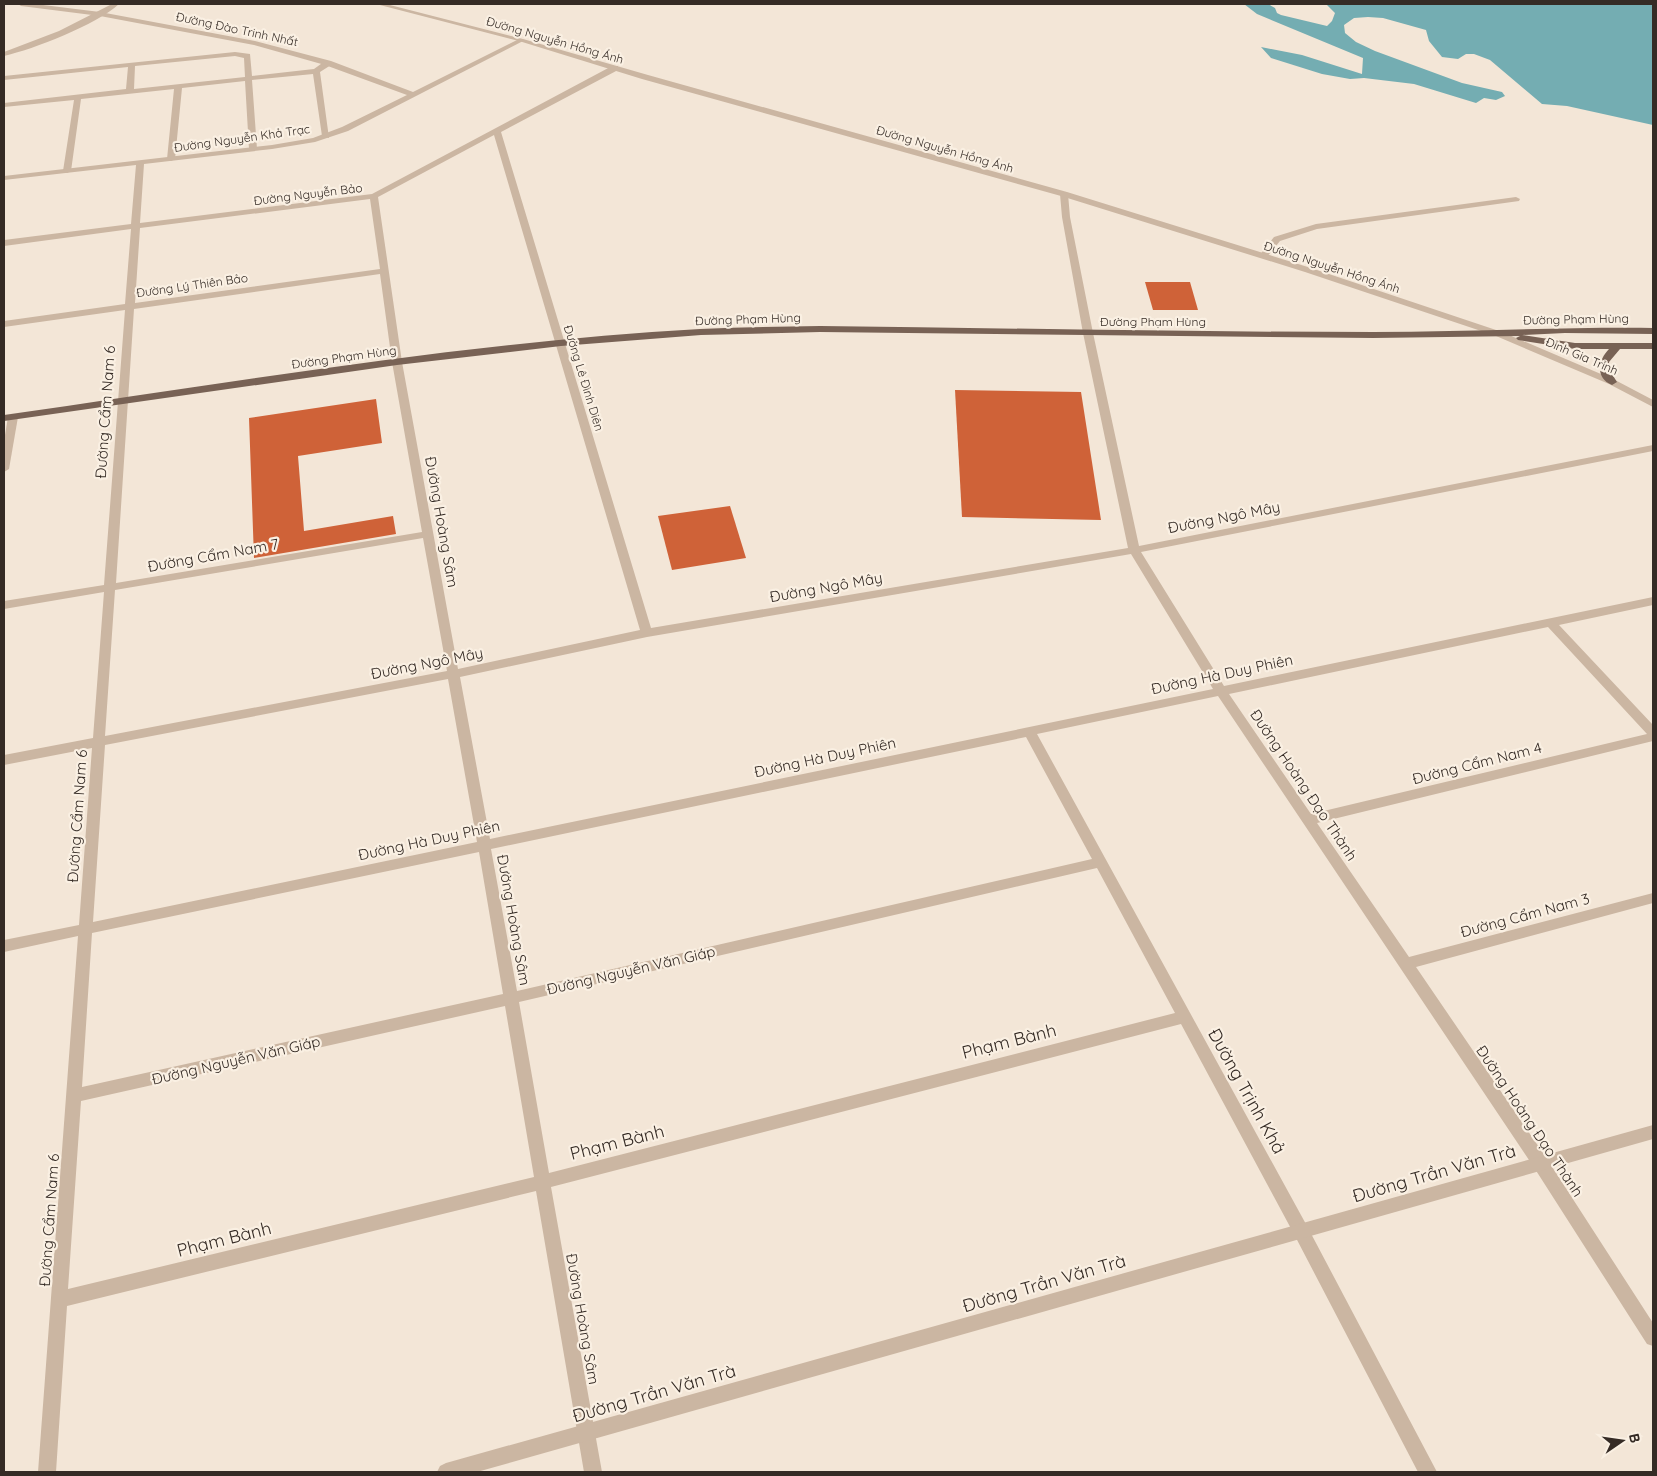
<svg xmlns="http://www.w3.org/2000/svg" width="1657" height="1476" font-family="Quicksand,sans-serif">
<rect width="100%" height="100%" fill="#f3e6d7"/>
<path fill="#74adb2" d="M1244,4H1268L1275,8L1277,13L1281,15L1327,26L1332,21L1335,13L1326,4H1653V125L1567,106L1542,104L1490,60L1474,54H1466L1458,59L1442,57L1429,41L1426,30L1383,18L1368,17L1354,18L1344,25L1345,33L1356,42L1375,51L1462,83L1502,92L1505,96L1496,100L1484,98L1476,103L1414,84L1364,78L1350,79L1322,74L1271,58L1261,47L1302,55L1362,74L1363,58L1257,14Z"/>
<g fill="#cf6238">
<path d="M1145,282H1190L1198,310H1153Z"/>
<path d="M955,390L1081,392L1101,520L962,517Z"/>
<path d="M376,399L382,443L298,456L304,531L393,516L396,534L254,558L249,418Z"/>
<path d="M730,506L746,558L672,570L658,516Z"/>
</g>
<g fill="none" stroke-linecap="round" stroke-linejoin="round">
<g fill="#cbb6a2" fill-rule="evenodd">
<path d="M235,52L250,54L252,76L314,69L325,61H331V65L320,72L329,138L322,136L313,74L252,80L257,149L253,151L249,149L245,81L182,88L175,159L171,161L167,159L174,89L81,99L71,171L67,173L63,171L74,100L4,107V103L126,89L128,67L4,80V76ZM235,56L244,58L245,77L134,89L135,66Z"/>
<path d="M1516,197L1520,199L1519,201L1317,229L1280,241L1266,258L1259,256L1274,237L1316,224Z"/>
</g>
<g fill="#cbb6a2" fill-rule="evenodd">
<path d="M18,4H35L100,12L255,41L331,61L413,92L519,39L525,40L348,131L315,142L272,149L144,164L140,223L372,194L612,66H618V70L501,132L651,628L1128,548L1083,333L1062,217L1060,194L1064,192L1068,194L1070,217L1093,333L1139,546L1653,445V451L1141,552L1224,686L1653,597V605L1559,625L1653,725V741L1317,823L1409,957L1653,893V903L1416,967L1547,1159L1653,1323V1346L1647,1344L1535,1169L1218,696L1037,734L1307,1226L1437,1472H1418L1295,1236L1181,1024L551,1187L602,1472H584L536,1191L67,1306L56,1472H38L78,936L4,952V940L79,925L92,748L4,765V755L93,738L104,592L4,609V601L104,585L125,310L4,327V321L125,304L131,229L4,246V240L131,224L136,165L4,180V176L272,145L313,138L342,127L407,95L325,65L254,45L100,16L21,6ZM494,135L640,630L458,669L402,362L378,197ZM370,199L380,269L135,303L140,228ZM380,274L392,362L422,532L116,583L134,309ZM423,538L447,671L105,736L115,590ZM1131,554L1213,689L490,839L460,677L647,637ZM1548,627L1647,734L1311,814L1229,694ZM448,679L477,842L93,922L105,745ZM1026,737L1092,859L517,991L491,849ZM479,852L503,994L82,1087L92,933ZM1097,868L1175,1013L549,1173L519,1002ZM505,1006L534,1177L68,1289L81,1101Z"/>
<path d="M13,414L18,417L9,469L4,472V441L8,417Z"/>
</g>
<g fill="#cbb6a2" fill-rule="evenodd">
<path d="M112,4H119C96,25 34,49 4,56V52L59,31Z"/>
<path d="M376,4H386L523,39L648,75L1067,192L1311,268L1502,332L1615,380L1653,400V407L1609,384L1496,336L1305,272L1061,196L642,79L519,41Z"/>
<path d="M1653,1125V1139L477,1472H437L440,1466L446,1463Z"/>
</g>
<path fill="#786255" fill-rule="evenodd" d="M820,326C1004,328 1188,332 1373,332C1466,332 1559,327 1653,328V334L1565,333L1522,335L1575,343H1653V349H1620L1609,362L1610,371L1617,382L1612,385C1595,378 1598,360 1609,349H1575L1518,340L1516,338L1520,336L1373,338L820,332L701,335L561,346L397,365L4,421V415C235,382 467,342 700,329C740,327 780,327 820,326Z"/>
</g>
<g text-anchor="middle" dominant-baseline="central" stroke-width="4.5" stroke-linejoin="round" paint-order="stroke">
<g font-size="12" fill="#352b25" stroke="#faf0e3">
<text transform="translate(237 29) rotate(12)">Đường Đào Trinh Nhất</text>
<text transform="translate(555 40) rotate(16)">Đường Nguyễn Hồng Ánh</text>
<text transform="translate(242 138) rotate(-8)">Đường Nguyễn Khả Trạc</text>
<text transform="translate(945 149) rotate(16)">Đường Nguyễn Hồng Ánh</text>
<text transform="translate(308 194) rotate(-7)">Đường Nguyễn Bảo</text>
<text transform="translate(1332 267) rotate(18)">Đường Nguyễn Hồng Ánh</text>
<text transform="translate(192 285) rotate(-8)">Đường Lý Thiên Bảo</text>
<text transform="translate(748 319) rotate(-2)">Đường Phạm Hùng</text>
<text transform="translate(1576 319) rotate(-1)">Đường Phạm Hùng</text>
<text x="1153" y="321">Đường Phạm Hùng</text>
<text transform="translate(1582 356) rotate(23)">Đinh Gia Trinh</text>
<text transform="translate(344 357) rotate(-8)">Đường Phạm Hùng</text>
<text transform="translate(584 378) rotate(73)">Đường Lê Đình Diên</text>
</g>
<g font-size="15" fill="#352b25" stroke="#faf0e3">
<text transform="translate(105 412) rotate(-86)">Đường Cẩm Nam 6</text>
<text transform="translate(1224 517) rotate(-11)">Đường Ngô Mây</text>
<text transform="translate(442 522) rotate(80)">Đường Hoàng Sâm</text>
<text transform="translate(213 555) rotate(-10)">Đường Cẩm Nam 7</text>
<text transform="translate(826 587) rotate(-10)">Đường Ngô Mây</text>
<text transform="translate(427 663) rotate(-11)">Đường Ngô Mây</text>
<text transform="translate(1222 674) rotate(-12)">Đường Hà Duy Phiên</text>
<text transform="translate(825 757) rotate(-12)">Đường Hà Duy Phiên</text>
<text transform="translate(1477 763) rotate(-14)">Đường Cẩm Nam 4</text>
<text transform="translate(1304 785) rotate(56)">Đường Hoàng Đạo Thành</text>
<text transform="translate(77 816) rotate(-86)">Đường Cẩm Nam 6</text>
<text transform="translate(429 840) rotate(-12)">Đường Hà Duy Phiên</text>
<text transform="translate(1525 915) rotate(-15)">Đường Cẩm Nam 3</text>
<text transform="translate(514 920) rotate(80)">Đường Hoàng Sâm</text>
<text transform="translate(631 970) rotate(-13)">Đường Nguyễn Văn Giáp</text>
<text transform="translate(236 1060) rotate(-13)">Đường Nguyễn Văn Giáp</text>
<text transform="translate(1530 1121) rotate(56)">Đường Hoàng Đạo Thành</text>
<text transform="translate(49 1220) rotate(-86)">Đường Cẩm Nam 6</text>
<text transform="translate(583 1319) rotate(80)">Đường Hoàng Sâm</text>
</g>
<g font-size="18" fill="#352b25" stroke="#faf0e3">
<text transform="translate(1009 1041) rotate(-14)">Phạm Bành</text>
<text transform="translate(1247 1091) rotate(61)">Đường Trịnh Khả</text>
<text transform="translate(617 1142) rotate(-14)">Phạm Bành</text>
<text transform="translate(1434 1173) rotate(-16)">Đường Trần Văn Trà</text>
<text transform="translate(224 1239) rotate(-14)">Phạm Bành</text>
<text transform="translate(1044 1283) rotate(-16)">Đường Trần Văn Trà</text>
<text transform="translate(654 1393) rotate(-16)">Đường Trần Văn Trà</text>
</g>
</g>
<rect width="1657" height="1476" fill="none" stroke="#352b25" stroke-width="10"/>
<g transform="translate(1622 1441) rotate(77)" stroke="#faf0e3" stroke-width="4" paint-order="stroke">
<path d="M0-4L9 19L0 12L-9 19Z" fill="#352b25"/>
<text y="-8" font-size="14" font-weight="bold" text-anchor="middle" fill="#352b25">B</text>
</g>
</svg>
